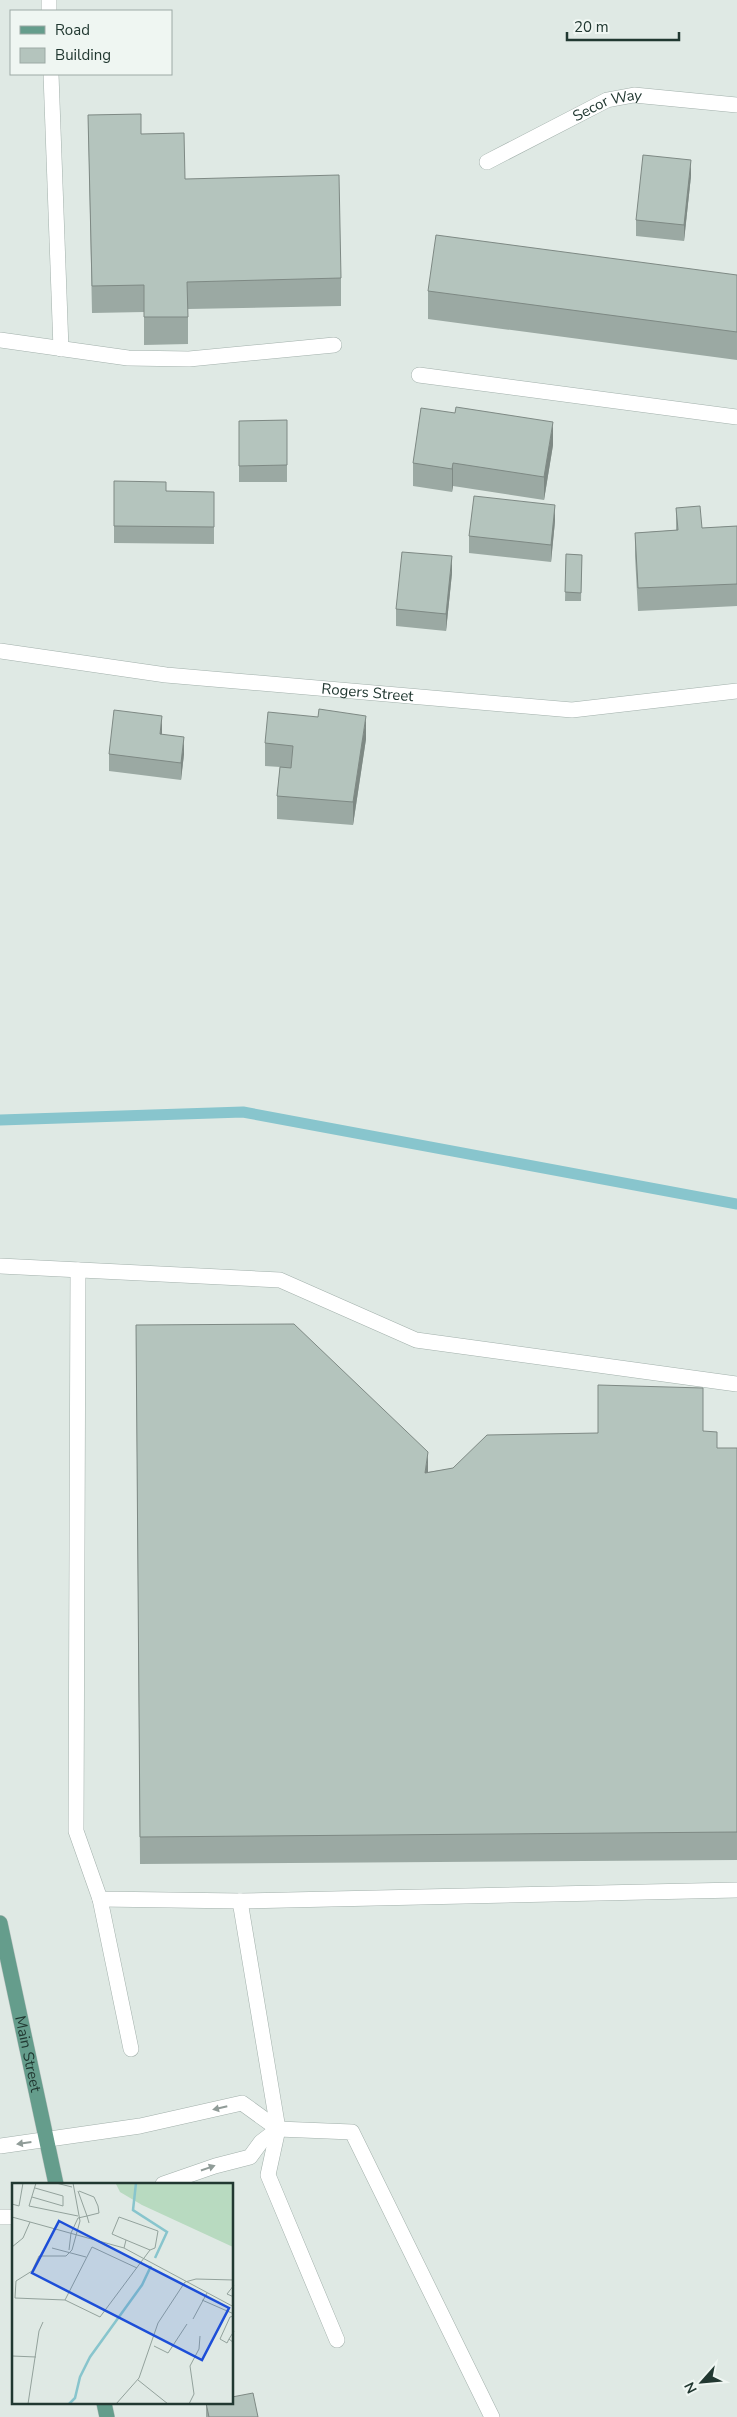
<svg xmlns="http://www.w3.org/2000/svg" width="737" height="2417" font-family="'Nunito Sans',sans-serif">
<rect width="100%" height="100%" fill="#dfe9e4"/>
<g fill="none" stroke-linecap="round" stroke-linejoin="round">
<path stroke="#88c5cd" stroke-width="11" d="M0,1120L243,1112L737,1204"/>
<g stroke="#a2b0ab" stroke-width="16">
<g id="minor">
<path d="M49,0V11"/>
<path d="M51,74L61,349"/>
<path id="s1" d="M487,162L607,100L634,95L737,105"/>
<path d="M0,340L128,358L189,359L334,345"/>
<path d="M419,375L737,417"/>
<path id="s2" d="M0,651L166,675L572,710L737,691"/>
<path d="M0,1266L280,1280L416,1340L737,1384"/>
<path d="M78,1270L76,1831L100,1899L240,1901L737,1890"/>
<path d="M100,1899L131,2049"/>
<path d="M240,1901L278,2129L268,2175L337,2340"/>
<path d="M0,2146L140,2126L242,2103L278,2129L352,2132L492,2417"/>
<path d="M163,2184L215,2166L250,2157L261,2142L278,2129"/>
<path d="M0,2217H14"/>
</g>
</g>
<g stroke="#bcc3c1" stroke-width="16">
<g id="major">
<path id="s3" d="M0,1923L56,2184"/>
<path d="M104,2403L107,2417"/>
</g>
</g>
<use href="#minor" stroke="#fff" stroke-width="15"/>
<use href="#major" stroke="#659d8c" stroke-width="15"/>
</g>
<g fill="#9ba9a3">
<path d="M88,115L141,134L185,179L341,278V306L188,309V344L144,345V312L92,313Z"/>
<path d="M691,176L684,241L636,236V220Z"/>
<path d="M737,275V360L428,319V291Z"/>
<path d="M287,420V482H239V421Z"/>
<path d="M553,445L544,500L453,486L452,492L413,486V463Z"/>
<path d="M114,481L166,491L214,492V544L114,543Z"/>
<path d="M676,508L702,528L737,526V606L638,611L635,556V533L676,530Z"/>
<path d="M555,521L551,562L469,553V536Z"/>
<path d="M566,554L582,555L581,601H565Z"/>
<path d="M452,573L446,631L396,626V609Z"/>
<path d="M161,734L184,754L181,780L109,771V754Z"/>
<path d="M366,739L353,825L277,819V796L280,767L265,766V743Z"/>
<path d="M136,1325L428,1472L703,1431L717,1448H737V1860L140,1864Z"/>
<path d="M206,2403L258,2417H206Z"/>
</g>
<g fill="#7e8984">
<path d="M691,160V176L684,241V225Z"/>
<path d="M553,422V445L544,500V477Z"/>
<path d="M453,463V486L452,492V469Z"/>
<path d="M555,505V521L551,562V545Z"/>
<path d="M452,556V573L446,631V614Z"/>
<path d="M162,716V733L160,751V734Z"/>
<path d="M366,716V739L353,825V802Z"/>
<path d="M184,737V754L181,780V763Z"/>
<path d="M428,1452V1479L425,1473Z"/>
</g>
<g fill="#b4c4bd" stroke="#7e8984">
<path d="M141,114V134L184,133L185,179L339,175L341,278L187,282L188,317H144V285L92,286L88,115Z"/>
<path d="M643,155L691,160L684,225L636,220Z"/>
<path d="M436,235L737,275V332L428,291Z"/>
<path d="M456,407L553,422L544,477L453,463L452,469L413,463L421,408L455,413Z"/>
<path d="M287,420V465L239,466V421Z"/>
<path d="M114,481L166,482V491L214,492V527L114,526Z"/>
<path d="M474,496L555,505L551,545L469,536Z"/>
<path d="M700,506L702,528L737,526V584L638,588L635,533L678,530L676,508Z"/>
<path d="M402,552L452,556L446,614L396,609Z"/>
<path d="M566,554L582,555L581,593L565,592Z"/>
<path d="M319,709L366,716L353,802L277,796L280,767L291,768L293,746L265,743L268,712L318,717Z"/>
<path d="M114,710L162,716L160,734L184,737L181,763L109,754Z"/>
<path d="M294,1324L428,1452L425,1473L453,1468L487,1435L598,1433V1385L703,1388V1431L717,1432V1448H737V1832L140,1837L136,1325Z"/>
<path d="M253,2393L258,2417H209L206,2403H232V2397Z"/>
</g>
<defs><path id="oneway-solid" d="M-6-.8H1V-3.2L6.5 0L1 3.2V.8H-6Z" transform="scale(1.25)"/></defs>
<g fill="#909c98">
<use href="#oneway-solid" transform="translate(220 2108) rotate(167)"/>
<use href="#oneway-solid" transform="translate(24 2143) rotate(172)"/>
<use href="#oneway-solid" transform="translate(208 2168) rotate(-19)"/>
</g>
<g text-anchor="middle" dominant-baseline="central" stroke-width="4" stroke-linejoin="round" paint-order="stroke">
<g font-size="15" fill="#213831" stroke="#eff6f2">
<text stroke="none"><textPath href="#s1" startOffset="134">Secor Way</textPath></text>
<text stroke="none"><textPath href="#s2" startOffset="370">Rogers Street</textPath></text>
<text stroke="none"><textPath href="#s3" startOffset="134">Main Street</textPath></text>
</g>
</g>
<g transform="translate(12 2183)">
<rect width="221" height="221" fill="#dfe9e4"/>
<path d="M100,0H221V64L130,22L108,9L104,1Z" fill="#b8dac0"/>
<path fill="none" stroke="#88c5cd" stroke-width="2.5" d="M124,0L121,27L155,49L143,75M57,221L63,215L68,194L78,174L130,102L139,83"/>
<path fill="none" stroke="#93a29c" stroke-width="1" d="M24,0L17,23L66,33M44,0L60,4M61,0L68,38L60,67L54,73H27L20,88L4,98L3,115L53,117L88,134L138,67L114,57L112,65M66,8L75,33L66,35M67,8L82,14L86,23L87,30L75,33L77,40M20,14L51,23V13L23,5M0,21L7,23L11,0M0,34L112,65L222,124M114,57L100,51L107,34L146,48L143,65L138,67M0,64L11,55L18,39M40,65L74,74M57,67L59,50L66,35M222,102L215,111L222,114M53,117L80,64L125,85M190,117L222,131M181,136L195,110M222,148L217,156L222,160M217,156L215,160L208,156L218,134L222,133M142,163L156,170L175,141M0,173L24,174M126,197L156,221M16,221L27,148L31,139M104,221L127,195L146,140L173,99L184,96L222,97M177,221L182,211L178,183L187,166L188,153"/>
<path fill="#1d4ed8" fill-opacity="0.15" stroke="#1d4ed8" stroke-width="2.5" d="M47,38L217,125L190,177L20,90Z"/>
<rect width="221" height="221" fill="none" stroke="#213831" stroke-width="2.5"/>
</g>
<rect x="10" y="10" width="162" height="65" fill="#eff6f2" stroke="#9daaa5"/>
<rect x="20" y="26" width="25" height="8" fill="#659d8c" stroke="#9daaa5"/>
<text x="55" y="35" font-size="15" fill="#213831">Road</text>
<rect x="20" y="48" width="25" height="15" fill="#b4c4bd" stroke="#9daaa5"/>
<text x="55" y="60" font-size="15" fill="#213831">Building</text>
<g transform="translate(702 2382) rotate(243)" stroke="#eff6f2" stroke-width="4" paint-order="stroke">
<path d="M0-4L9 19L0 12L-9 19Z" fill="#213831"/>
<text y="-8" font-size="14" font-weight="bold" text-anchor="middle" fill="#213831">N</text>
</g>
<path d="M567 32v8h112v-8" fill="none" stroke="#213831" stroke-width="2.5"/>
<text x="574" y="32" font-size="15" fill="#213831" stroke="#eff6f2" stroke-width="4" paint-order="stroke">20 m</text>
</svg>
